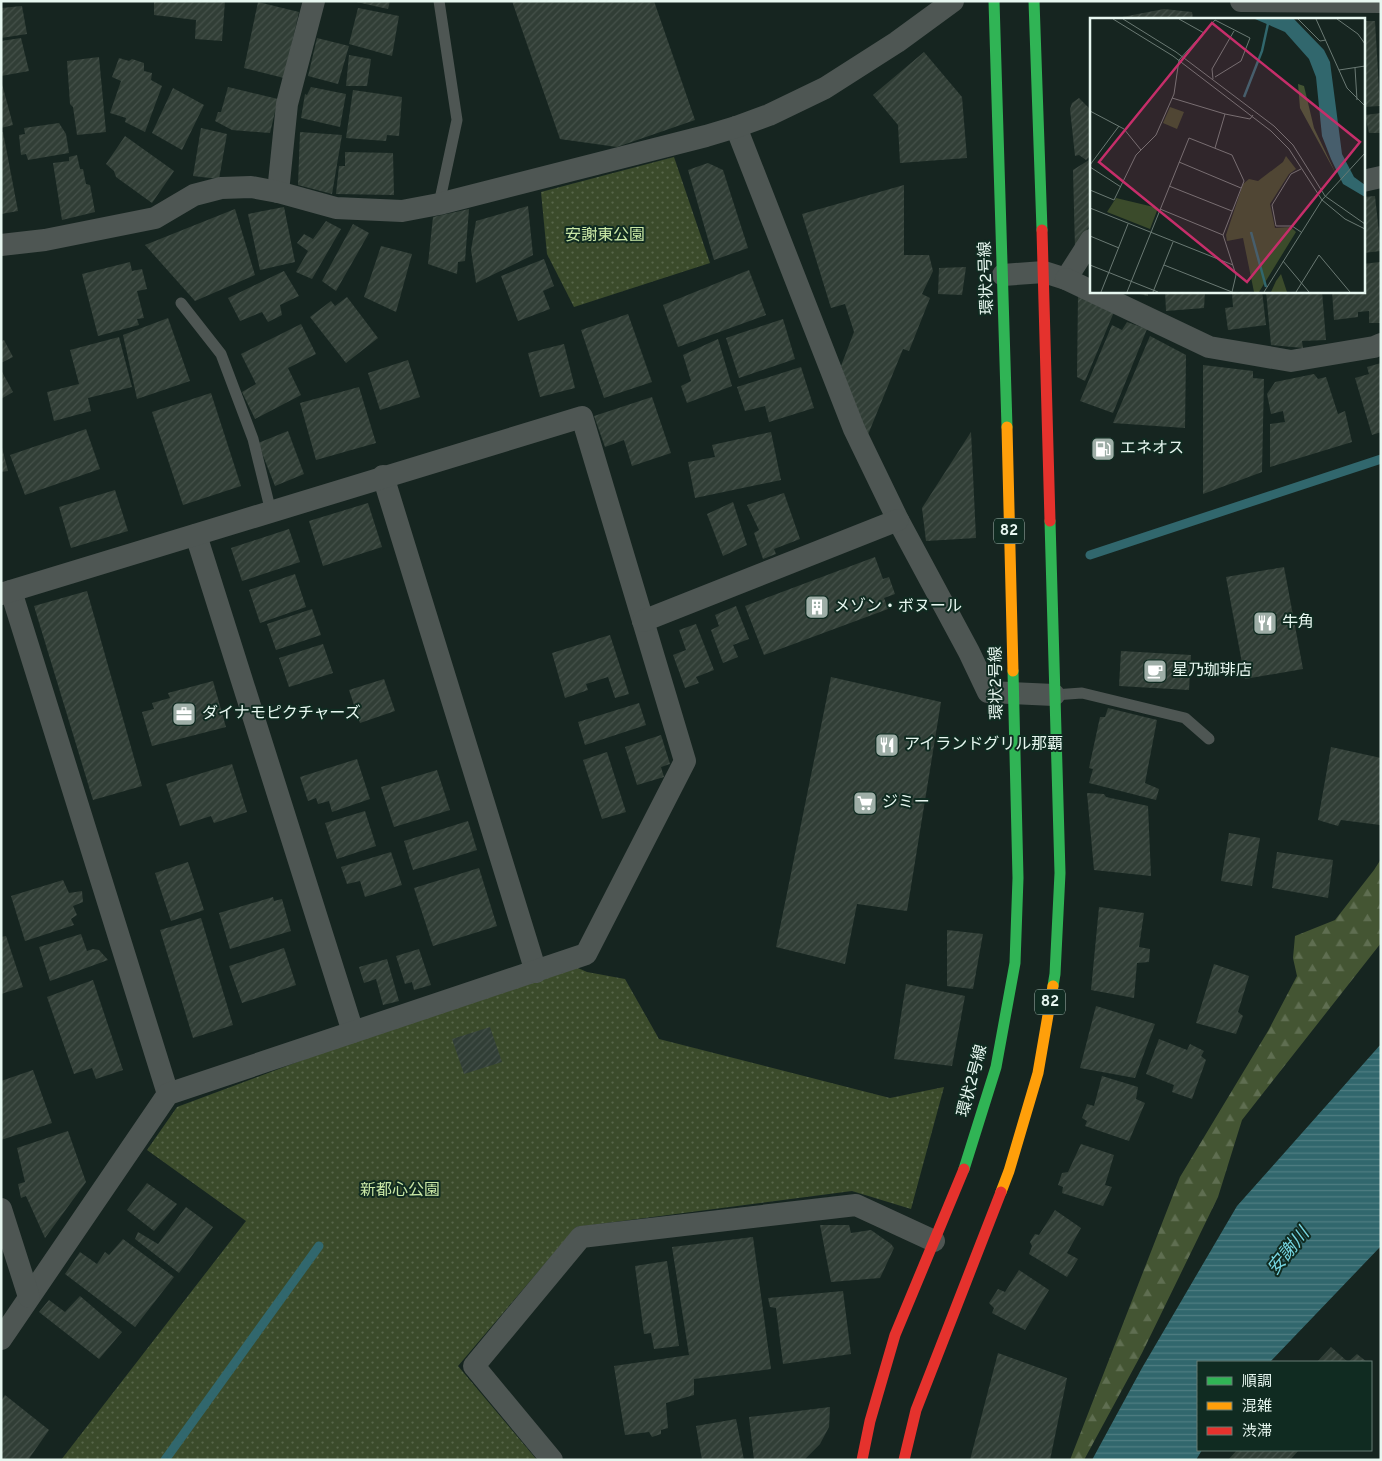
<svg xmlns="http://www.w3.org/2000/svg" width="1382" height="1461" font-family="Overpass,'Noto Sans JP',sans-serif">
<defs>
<pattern id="forest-firs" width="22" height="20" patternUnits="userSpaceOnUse" patternTransform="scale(1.25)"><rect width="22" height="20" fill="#453"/><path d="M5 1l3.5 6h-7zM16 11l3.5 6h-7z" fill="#5f6e51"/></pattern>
<pattern id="park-dots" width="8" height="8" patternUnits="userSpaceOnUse" patternTransform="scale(1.25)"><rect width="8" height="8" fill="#3b4b2b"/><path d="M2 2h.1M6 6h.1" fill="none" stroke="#57664a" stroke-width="1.8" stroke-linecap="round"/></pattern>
<pattern id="water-rules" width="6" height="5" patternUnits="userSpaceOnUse" patternTransform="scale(1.25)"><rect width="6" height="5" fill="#31676d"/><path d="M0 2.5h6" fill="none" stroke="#4f7e82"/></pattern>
<pattern id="building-hatch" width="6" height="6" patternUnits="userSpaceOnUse" patternTransform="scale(1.25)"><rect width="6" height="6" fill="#313e36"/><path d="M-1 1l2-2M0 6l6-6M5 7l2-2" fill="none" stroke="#45514a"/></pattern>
</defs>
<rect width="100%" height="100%" fill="#162520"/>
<path fill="url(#forest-firs)" d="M1381,859V943L1242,1120L1218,1197L1142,1353L1084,1460H1070L1180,1177L1268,1031L1297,976L1293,958L1295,936L1335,920L1374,870Z"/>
<g fill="url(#park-dots)">
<path d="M674,157L710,263L574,307L547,254L541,192Z"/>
<path d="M564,962L587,972L625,979L659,1039L890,1098L944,1087L911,1209L852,1191L576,1227L458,1366L537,1460H61L246,1221L147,1150L177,1107Z"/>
</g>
<path fill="url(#water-rules)" d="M1381,1044V1246L1270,1362H1198V1450H1202L1196,1460H1092L1142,1368L1237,1206Z"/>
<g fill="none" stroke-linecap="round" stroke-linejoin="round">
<g stroke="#31676d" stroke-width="9">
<path d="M1090,555L1381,459"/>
<path d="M165,1460L319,1246"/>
</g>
</g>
<g fill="url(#building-hatch)">
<path d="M154,1H225L222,41L195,39L196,20L154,15Z"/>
<path d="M352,1H390L388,9Z"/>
<path d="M512,1H654L695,120L617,147L560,139Z"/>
<path d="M258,2L299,12L284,78L244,68Z"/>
<path d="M22,6L27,34L1,38V8Z"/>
<path d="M358,8L399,16L392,56L349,44Z"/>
<path d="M1164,9L1192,12L1193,19H1112Z"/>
<path d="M1363,21H1375L1380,106L1363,107Z"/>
<path d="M21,38L29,71L1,76V41Z"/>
<path d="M317,38L349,46L338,84L308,76Z"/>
<path d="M924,52L962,97L967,158L900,163L898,125L873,95Z"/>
<path d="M349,55L371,59L367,86H346Z"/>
<path d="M99,57L106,132L77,135L73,107L70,104L67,61Z"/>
<path d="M119,58L129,61L132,59L144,63V71L152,73L151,80L162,86L145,132L125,122L126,118L110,113L121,81L112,77Z"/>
<path d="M1,80L13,125L1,128Z"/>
<path d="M228,87L278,99L270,133L232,130L215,121L218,112H221Z"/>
<path d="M311,87L346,94L340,127L301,118L305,94L307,95Z"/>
<path d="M173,88L204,105L182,150L152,133Z"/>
<path d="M353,90L402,97L399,136L387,135L386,141L346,138Z"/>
<path d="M1079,98L1091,110V155L1086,160L1079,155L1075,156L1070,109L1072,103Z"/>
<path d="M1381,113V133H1369L1365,115Z"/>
<path d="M59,123L66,134L69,153L28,160L26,154L21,155L19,135L25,134L24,128Z"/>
<path d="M201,128L227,134L219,179L193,176Z"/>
<path d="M3,132L18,211L1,214V133Z"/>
<path d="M300,132L342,135L332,194L298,185Z"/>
<path d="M125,136L174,171L152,203L116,177L114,171L106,164Z"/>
<path d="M345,152L393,153L394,195L336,194L339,166H345Z"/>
<path d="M77,155L80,169H83L86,184L90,185L95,212L62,220L53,163L69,161V157Z"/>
<path d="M1089,160H1091V223L1075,249L1073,170Z"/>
<path d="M708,163L723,170L748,248L714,260L688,170Z"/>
<path d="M904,185V255H929L933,271L922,294L930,298L909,351L903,349L867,437L841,366L854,332L845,304L831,308L802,214Z"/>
<path d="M1375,196L1381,251L1363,253V197Z"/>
<path d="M528,206L533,255L476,283L471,250L476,221Z"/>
<path d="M284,207L295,262L260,270L248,214Z"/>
<path d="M235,209L255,275L195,301L145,245Z"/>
<path d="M469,209L465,261L458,262L457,274L428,264L433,217Z"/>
<path d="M326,221L341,229L312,279L296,272L308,251L297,243L304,234L313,239Z"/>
<path d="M353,224L369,233L336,291L322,281Z"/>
<path d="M381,246L412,254L396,312L364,297Z"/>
<path d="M544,259L554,286L543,291L550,309L518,321L501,276Z"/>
<path d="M130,262L132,271L142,269L147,289L137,291L144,318L137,319L139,325L98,336L82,274Z"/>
<path d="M1380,262L1381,323H1369V311L1358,312V317L1334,320L1332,291H1363V264Z"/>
<path d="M966,267L962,295L938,294L939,268Z"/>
<path d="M749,270L766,315L678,347L663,305Z"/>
<path d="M284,271L299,296L280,305L282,315L268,322L262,312L240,321L228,298Z"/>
<path d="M1127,291H1148V296Z"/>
<path d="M1165,291H1205L1204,308L1166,311Z"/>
<path d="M1210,291H1262L1266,325L1228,330L1225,308L1233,307L1232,294H1210Z"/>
<path d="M1266,291H1322L1326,340L1302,341L1303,348L1271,345Z"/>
<path d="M1078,296L1114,312L1085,381L1077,377Z"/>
<path d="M347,297L378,338L346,363L310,317L331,301L335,306Z"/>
<path d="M628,314L652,382L604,398L581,330Z"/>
<path d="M168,318L190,381L137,399L123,335Z"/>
<path d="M783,319L795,359L739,378L726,338Z"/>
<path d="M1127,322L1147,329L1113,413L1080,401L1112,325L1122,330Z"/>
<path d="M301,324L316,354L288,368L301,395L255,419L242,392L256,384L241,354Z"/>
<path d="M1150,336L1186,355L1185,428L1113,423Z"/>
<path d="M119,337L132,387L88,398L91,411L54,421L47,392L79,384L70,350Z"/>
<path d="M718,339L732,386L687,403L681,386L691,381L683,355Z"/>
<path d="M4,340L13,357L1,363V341Z"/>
<path d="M564,344L575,388L540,397L528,353Z"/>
<path d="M408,360L420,397L380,410L368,373Z"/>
<path d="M1381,363V432L1372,435L1355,378L1369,374L1367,367Z"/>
<path d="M1203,365L1253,371V378L1264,379L1262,472L1203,494Z"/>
<path d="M801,367L814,408L769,422L765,406L745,411L737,387Z"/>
<path d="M1,370L13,392L1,399Z"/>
<path d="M1314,374L1318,379L1326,377L1338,414L1345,411L1352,442L1270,467V424L1285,422L1283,411L1271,414L1267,394L1275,382Z"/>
<path d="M359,387L376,443L316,460L300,403Z"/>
<path d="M211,393L241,486L183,505L152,412Z"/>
<path d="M652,397L671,453L632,466L624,440L605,447L594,416Z"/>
<path d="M86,429L100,469L25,495L10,455Z"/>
<path d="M288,431L304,474L275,486L258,443Z"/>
<path d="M771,432L781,480L695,498L688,462L715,457L712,445Z"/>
<path d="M971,432L976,538L926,541L922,508Z"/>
<path d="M1,444L8,471L1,472Z"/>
<path d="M115,490L128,531L71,548L59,507Z"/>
<path d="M784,493L800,539L774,549L776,554L763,559L754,533L759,530L747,505Z"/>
<path d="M733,502L747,545L723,556L707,514Z"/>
<path d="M368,503L382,547L323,566L309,521Z"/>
<path d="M289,529L300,562L242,581L231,548Z"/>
<path d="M875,557L883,579L889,577L895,594L884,598L888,609L764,655L745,606Z"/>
<path d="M1284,567L1303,669L1245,679L1226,577Z"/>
<path d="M295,574L306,607L260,623L249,590Z"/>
<path d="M87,591L142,786L93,800L34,606Z"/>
<path d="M736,606L749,639L733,645L738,657L723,663L711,630L719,626L715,615Z"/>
<path d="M312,609L321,635L276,650L267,624Z"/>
<path d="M696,624L714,670L696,677L699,683L685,688L673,655L686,650L679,630Z"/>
<path d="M610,635L629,694L615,698L608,677L586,684L588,690L565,698L552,653Z"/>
<path d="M323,644L333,673L289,687L279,658Z"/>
<path d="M1121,651L1191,655L1189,690L1119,686Z"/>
<path d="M831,677L941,702L907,911L857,904L845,964L776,947Z"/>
<path d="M384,679L395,711L360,723L349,690Z"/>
<path d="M213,681L226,727L152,746L142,712L154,709L152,703L170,698L168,693Z"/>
<path d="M639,703L646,725L585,745L578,722Z"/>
<path d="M1108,708L1157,720L1145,783L1159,789L1156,800L1089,783L1093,769L1089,768L1100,717H1105Z"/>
<path d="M661,735L670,764L661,767L664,777L637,785L625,747Z"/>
<path d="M1331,747L1381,758L1380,825L1341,820L1338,826L1318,820Z"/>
<path d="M607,752L626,812L602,819L583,760Z"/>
<path d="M357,759L370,799L332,812L329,801L318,804L316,798L308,801L300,777Z"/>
<path d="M232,764L247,812L214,823L211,816L180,826L166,784Z"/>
<path d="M437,770L450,810L394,827L381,787Z"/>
<path d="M1087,793L1104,794L1106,797L1148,806L1151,876L1094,870Z"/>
<path d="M365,811L376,846L337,859L325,823Z"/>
<path d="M468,821L477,850L413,870L404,841Z"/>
<path d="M1229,833L1260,838L1252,886L1221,881Z"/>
<path d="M391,852L402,885L365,897L360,881L347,884L341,867Z"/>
<path d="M1277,852L1333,860L1328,898L1272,888Z"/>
<path d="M188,862L204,910L171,921L155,873Z"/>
<path d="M479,868L497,926L433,946L414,888Z"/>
<path d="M63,880L69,893L82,891L83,902L73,906L77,915L71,919L74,925L25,941L11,896Z"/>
<path d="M273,897L274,901L282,899L291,931L230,949L219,913Z"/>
<path d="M1099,907L1144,913L1139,947L1150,949L1149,962L1137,963L1134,998L1091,990Z"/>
<path d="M201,918L233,1025L193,1038L160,930Z"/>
<path d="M947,930L983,934L973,989L947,986Z"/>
<path d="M81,934L87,951L93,949L99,950L108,960L50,981L39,947Z"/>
<path d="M6,936L23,987L1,994V937Z"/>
<path d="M284,948L296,985L242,1003L229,966Z"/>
<path d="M419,949L431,985L414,990L412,982L405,984L396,956Z"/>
<path d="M387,959L399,1001L383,1005L376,979L364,983L359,967Z"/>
<path d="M1214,964L1249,976L1238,1012L1243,1016L1236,1034L1196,1023Z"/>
<path d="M93,980L123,1070L96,1079L92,1068L74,1074L47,997Z"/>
<path d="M906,984L965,996L952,1066L894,1059Z"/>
<path d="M1096,1006L1155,1024L1135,1078L1080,1068Z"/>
<path d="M490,1027L502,1062L464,1074L452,1039Z"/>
<path d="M1159,1039L1187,1050L1190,1044L1204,1051L1201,1056L1206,1060L1192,1099L1172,1092L1174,1085L1146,1074Z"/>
<path d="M33,1070L52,1123L1,1140V1081Z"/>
<path d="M1102,1076L1138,1087L1136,1099L1145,1103L1129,1141L1085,1126L1087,1121L1082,1118L1087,1104L1094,1106Z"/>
<path d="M68,1131L86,1182L45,1238L26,1196L21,1198L18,1184L25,1182L17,1148Z"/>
<path d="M1081,1144L1114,1155L1105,1185L1112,1187L1103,1206L1062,1193L1063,1187L1058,1185L1062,1173L1068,1172Z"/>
<path d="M147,1183L177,1204L154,1231L127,1210Z"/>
<path d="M186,1207L213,1227L179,1273L135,1239L138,1232L158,1244Z"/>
<path d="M1055,1210L1081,1228L1067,1253L1078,1259L1067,1277L1029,1254L1032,1246L1030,1242L1035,1234L1039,1235Z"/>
<path d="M820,1225H849L851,1233L871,1230L891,1244L894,1248L880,1278L831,1282Z"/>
<path d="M753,1237L771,1369L694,1379V1395L666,1403L668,1428L661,1430V1434L652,1437L649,1432L625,1435L614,1366L689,1355L672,1247Z"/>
<path d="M123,1239L174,1277L135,1327L65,1274L80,1252L97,1264L105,1252L109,1255Z"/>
<path d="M667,1261L679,1346L654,1349L651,1333L644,1334L635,1266Z"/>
<path d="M1019,1270L1049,1290L1025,1330L992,1313L994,1308L989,1303L998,1289L1005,1292Z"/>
<path d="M843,1291L851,1354L783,1364L776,1308L770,1307L768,1298Z"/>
<path d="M80,1296L122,1332L99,1359L39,1312L49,1300L65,1312Z"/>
<path d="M1331,1347L1348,1362L1357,1354L1367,1362H1317Z"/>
<path d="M998,1353L1067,1378L1050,1460H970Z"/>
<path d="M5,1395L49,1430L28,1460H1V1401Z"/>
<path d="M830,1407L829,1427L820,1444L804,1460H754L749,1417Z"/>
<path d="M736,1419L744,1460H702L696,1426Z"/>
<path d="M1237,1450H1299L1290,1460H1228Z"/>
</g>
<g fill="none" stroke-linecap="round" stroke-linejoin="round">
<g stroke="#4e5653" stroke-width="11">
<path d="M439,204L457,120L439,1"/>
<path d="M181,303L221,354L253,439L271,512"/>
<path d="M1054,695L1082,693L1185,718L1209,739"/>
</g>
<g stroke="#4e5653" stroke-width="22">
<path d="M1241,1L1381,2"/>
<path d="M736,127L854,429L898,520L969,652L988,692L1054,695"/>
<path d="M1363,181L1381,177"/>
<path d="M278,192L287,104L314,1"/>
<path d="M1,245L45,240L155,218L194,195L221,188L251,187L278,192L336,208L402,211L439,204L706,136L736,127L769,115L825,88L897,42L953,1"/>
<path d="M1003,275L1044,272L1066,279L1091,240"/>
<path d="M1066,279L1209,347L1291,361L1374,347L1381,344"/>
<path d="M383,476L536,972"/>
<path d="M196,535L353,1032"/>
<path d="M11,591L168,1094"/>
<path d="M1,594L582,417L685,761L586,954L168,1094L1,1339"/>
<path d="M643,621L898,520"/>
<path d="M1,1209L29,1297"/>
<path d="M552,1460L474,1366L581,1237L856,1205L934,1241"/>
</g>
<g stroke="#30b455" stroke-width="11">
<path d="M994,1L1007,427"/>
<path d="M1034,1L1042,230"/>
<path d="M1050,521L1060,873L1055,974L1053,986"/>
<path d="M964,1169L996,1067L1015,963L1018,878L1013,671"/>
</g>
<g stroke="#ff9f0a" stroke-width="11">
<path d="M1007,427L1013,671"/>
<path d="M1001,1192L1009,1171L1038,1073L1053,986"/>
</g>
<g stroke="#e5322d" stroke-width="11">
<path d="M1042,230L1050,521"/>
<path d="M862,1460L870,1421L895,1335L964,1169"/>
<path d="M904,1460L916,1410L1001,1192"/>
</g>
</g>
<defs>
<g id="fuel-square" transform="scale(1.25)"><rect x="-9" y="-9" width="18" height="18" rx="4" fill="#9eaea7" stroke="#102b21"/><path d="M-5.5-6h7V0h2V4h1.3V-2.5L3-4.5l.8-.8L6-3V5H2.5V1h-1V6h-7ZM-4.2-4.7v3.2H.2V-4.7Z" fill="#fff"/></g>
<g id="building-square" transform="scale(1.25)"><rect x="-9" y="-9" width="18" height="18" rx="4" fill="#9eaea7" stroke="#102b21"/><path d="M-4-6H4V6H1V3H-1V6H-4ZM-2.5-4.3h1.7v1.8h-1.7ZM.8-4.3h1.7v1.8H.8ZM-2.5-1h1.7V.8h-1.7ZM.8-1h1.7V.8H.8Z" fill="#fff"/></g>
<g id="restaurant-square" transform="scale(1.25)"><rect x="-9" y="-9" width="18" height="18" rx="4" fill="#9eaea7" stroke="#102b21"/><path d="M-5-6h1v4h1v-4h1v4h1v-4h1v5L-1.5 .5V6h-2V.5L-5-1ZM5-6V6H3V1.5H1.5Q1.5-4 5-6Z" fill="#fff"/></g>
<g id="cafe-square" transform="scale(1.25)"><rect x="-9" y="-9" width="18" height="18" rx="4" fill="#9eaea7" stroke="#102b21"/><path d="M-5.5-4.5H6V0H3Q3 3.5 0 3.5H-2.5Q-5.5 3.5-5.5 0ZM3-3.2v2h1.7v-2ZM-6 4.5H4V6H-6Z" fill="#fff"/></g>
<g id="office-square" transform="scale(1.25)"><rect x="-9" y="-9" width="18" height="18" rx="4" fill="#9eaea7" stroke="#102b21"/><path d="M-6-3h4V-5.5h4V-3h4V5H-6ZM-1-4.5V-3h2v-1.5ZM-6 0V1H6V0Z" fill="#fff"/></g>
<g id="supermarket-square" transform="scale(1.25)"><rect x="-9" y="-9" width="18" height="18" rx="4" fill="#9eaea7" stroke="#102b21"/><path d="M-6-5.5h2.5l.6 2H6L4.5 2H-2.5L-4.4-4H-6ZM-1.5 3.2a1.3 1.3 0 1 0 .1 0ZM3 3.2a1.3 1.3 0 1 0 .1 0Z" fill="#fff"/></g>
</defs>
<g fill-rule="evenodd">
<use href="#fuel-square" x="1103" y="449"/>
<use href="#building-square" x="817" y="607"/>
<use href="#restaurant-square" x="1265" y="623"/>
<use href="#cafe-square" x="1155" y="671"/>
<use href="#office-square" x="184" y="714"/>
<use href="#restaurant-square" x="887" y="745"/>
<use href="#supermarket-square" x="865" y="803"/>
</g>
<g text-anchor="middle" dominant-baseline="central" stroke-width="4" stroke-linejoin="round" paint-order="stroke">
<g fill="#102b21" stroke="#a6bab2" stroke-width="1">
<rect x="994" y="518.5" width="30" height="25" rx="4"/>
<rect x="1035" y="989.5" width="30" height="25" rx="4"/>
</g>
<g font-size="15" font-weight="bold" fill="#e7f7f0">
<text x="1009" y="531">82</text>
<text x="1050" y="1002">82</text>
</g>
<g font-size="16" fill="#cae8a6" stroke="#102b21">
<text x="605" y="236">安謝東公園</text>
<text x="400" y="1191">新都心公園</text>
</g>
<g font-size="16" fill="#e7f7f0" stroke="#102b21">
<text transform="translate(987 278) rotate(-92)">環状2号線</text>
<text transform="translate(997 683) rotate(-91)">環状2号線</text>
<text transform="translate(973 1081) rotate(-75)">環状2号線</text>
</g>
<g font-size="16" fill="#e7f7f0" stroke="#102b21" text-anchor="start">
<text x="1120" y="449">エネオス</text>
<text x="834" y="607">メゾン・ボヌール</text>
<text x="1282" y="623">牛角</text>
<text x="1172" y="671">星乃珈琲店</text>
<text x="202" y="714">ダイナモピクチャーズ</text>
<text x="904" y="745">アイランドグリル那覇</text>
<text x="882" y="803">ジミー</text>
</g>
<g font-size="18" font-style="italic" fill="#76d5e1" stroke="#102b21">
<text transform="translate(1289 1252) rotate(-51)">安謝川</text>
</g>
</g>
<g transform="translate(1090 18)">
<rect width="275" height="275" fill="#162520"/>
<path d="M208,66L214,68L224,110L246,156L210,90Z" fill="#453"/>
<path d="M80,89L94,94L87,111L73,105ZM196,138L206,151L199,156L180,186L185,210L201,209L206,214L169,274H164L153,220L137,223L136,217L153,166L159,161L168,163L193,144ZM26,180L68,190L60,211L17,194ZM191,256L197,274H181L186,263Z" fill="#3b4b2b"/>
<path d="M165,1H204L234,32L240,44L252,136L264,159L275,167V179L253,166L241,141L232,118L226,59L219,41L195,14Z" fill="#31676d"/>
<path fill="none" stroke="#31676d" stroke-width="2.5" d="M154,79L172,33L179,1M161,214L176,269"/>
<path fill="none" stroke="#6a7973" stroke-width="1" d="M23,1L83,38L181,113L199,131L232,182L255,201L275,211M33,1L86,34L184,108L203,127L235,178L275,206M89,1L114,15M208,1L230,23L236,22M226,1L257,70L275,88M247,1L268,16L275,26M265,50L267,82M249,52L275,48M123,61L122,51L144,13M82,80L135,96L160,101L163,97M0,93L34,111L51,132M125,130L135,96M89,144L151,170M0,147L29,108M0,149L31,169M211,151L201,156L182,187L186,208H202L211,214M79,168L142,193M0,172L24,182L46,137L66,117L84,76L89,42L125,2L160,20L151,43L125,59M0,190L143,247M70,191L133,217M0,218L29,230M193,243L219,274M0,247L68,274M74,247L142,274M11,274L38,206M37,274L99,120L142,137L154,163L133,217L146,257L142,274M63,274L83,224M174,274L232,182L275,135M206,274L229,237L260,274"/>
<path fill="#c62e6a" fill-opacity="0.15" stroke="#c62e6a" stroke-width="2.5" d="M122,5L270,124L157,264L9,144Z"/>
<rect width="275" height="275" fill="none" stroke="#e7f7f0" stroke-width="2.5"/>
</g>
<rect width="1382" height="1461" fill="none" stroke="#e7f7f0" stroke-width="5"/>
<rect x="1197" y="1361" width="175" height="90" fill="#102b21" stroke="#667d74"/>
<rect x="1207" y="1377" width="25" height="8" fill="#30b455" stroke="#667d74"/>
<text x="1242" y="1386" font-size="15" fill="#e7f7f0">順調</text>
<rect x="1207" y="1402" width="25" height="8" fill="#ff9f0a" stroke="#667d74"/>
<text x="1242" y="1411" font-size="15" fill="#e7f7f0">混雑</text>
<rect x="1207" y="1427" width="25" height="8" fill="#e5322d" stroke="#667d74"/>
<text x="1242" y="1436" font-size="15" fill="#e7f7f0">渋滞</text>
</svg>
